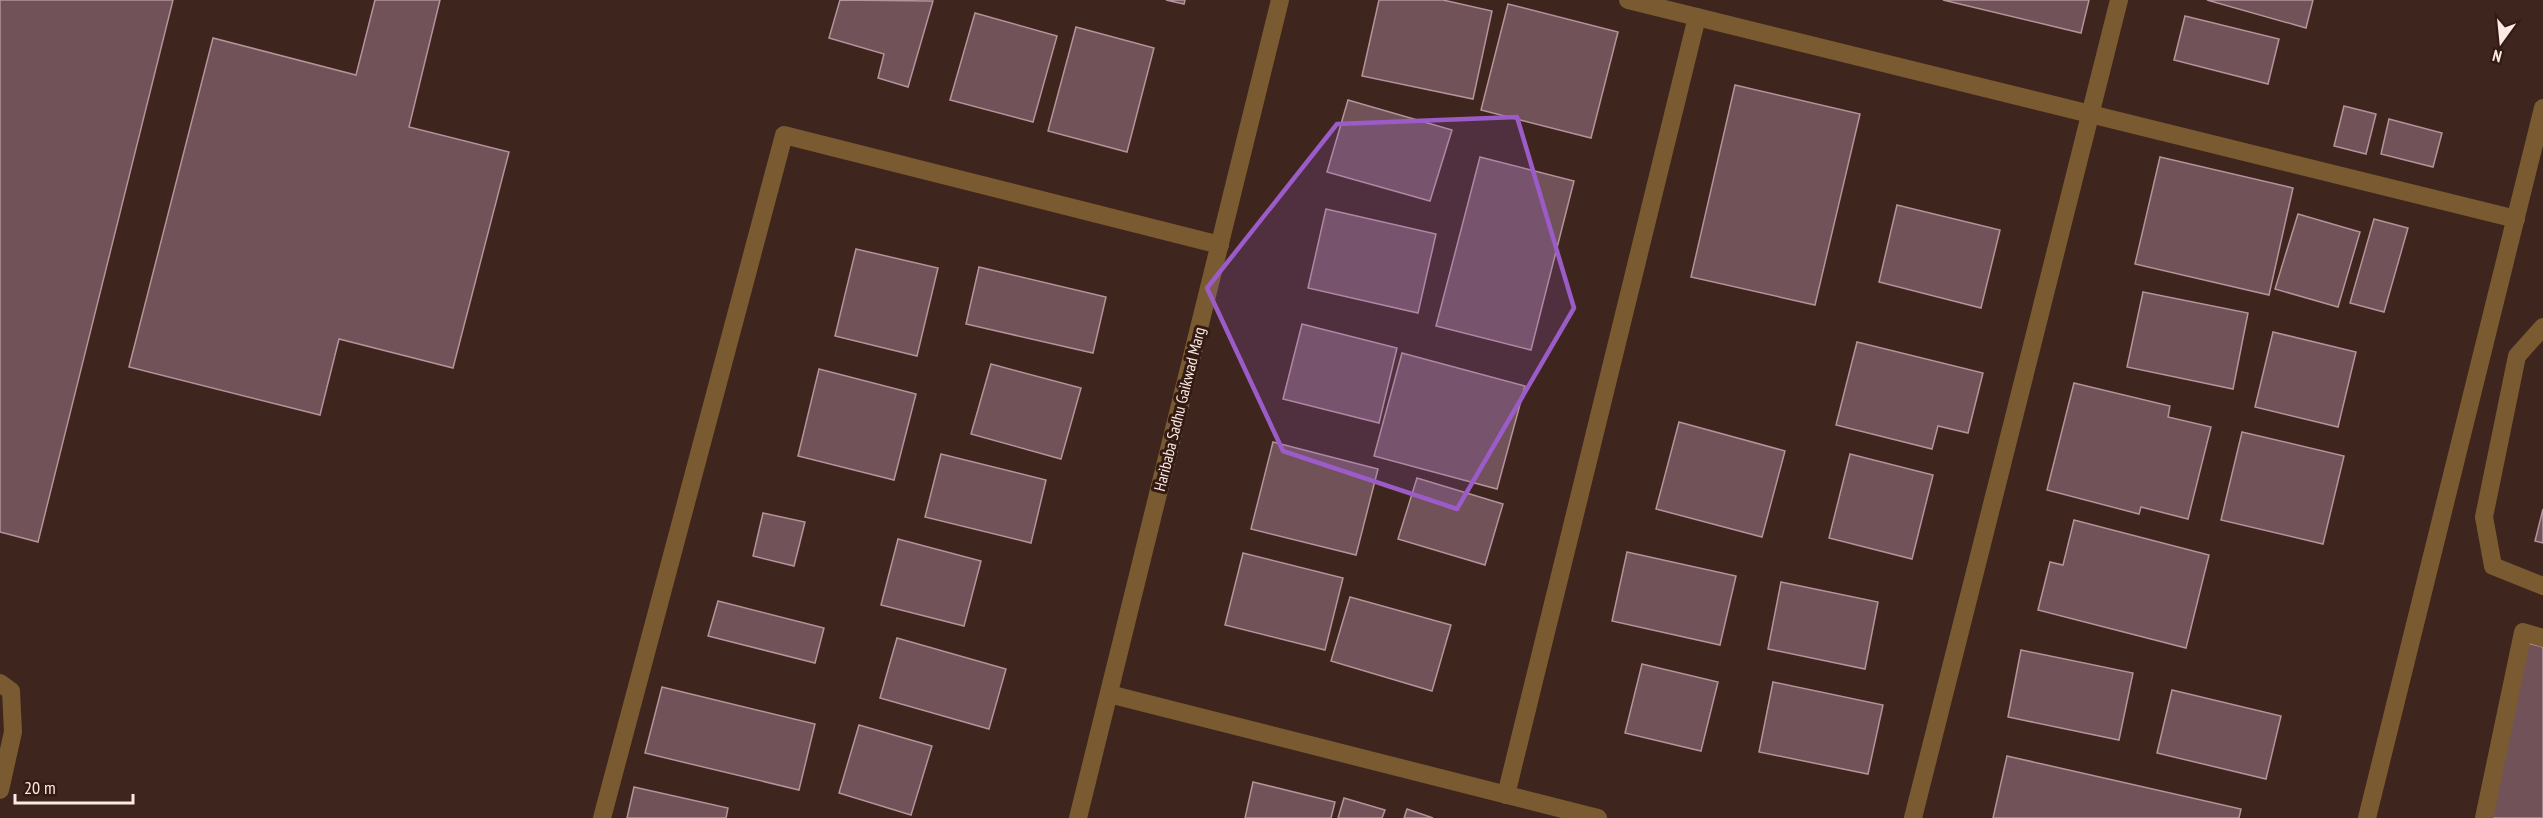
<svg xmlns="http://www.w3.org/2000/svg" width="2543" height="818" font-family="'PT Sans Narrow',sans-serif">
<rect width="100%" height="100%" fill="#3e251d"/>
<g fill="#705258" stroke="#b5939a" stroke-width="1.5">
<path d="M0,0H173L38,542L0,532Z"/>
<path d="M375,0H440L409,127L509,152L453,368L339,339L320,415L129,367L213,38L356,75Z"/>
<path d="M840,0L933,1L908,87L878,78L884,54L829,38Z"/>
<path d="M1166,0H1185L1184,4Z"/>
<path d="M1379,0H1443L1492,11L1473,99L1362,76Z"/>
<path d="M1943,0H2089L2081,33Z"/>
<path d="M2207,0H2313L2306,28Z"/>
<path d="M1508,4L1618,32L1591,138L1481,110Z"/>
<path d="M975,13L1057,36L1033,122L950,100Z"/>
<path d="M2185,16L2279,39L2268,84L2174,60Z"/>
<path d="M1076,27L1154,48L1127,152L1048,131Z"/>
<path d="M1735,85L1860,114L1815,305L1691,277Z"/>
<path d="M1348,100L1452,130L1430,201L1327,172Z"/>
<path d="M2344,106L2376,114L2366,154L2334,146Z"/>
<path d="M2389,119L2442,133L2433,167L2381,154Z"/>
<path d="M1480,157L1574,181L1531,350L1436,326Z"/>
<path d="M2160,157L2293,188L2269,295L2135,264Z"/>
<path d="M1897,205L2000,230L1981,308L1879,282Z"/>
<path d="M1326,209L1436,234L1418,313L1308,288Z"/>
<path d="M2298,214L2360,232L2338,307L2275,289Z"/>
<path d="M2374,219L2408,228L2384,312L2350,303Z"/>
<path d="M856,249L938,268L917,356L835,336Z"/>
<path d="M979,267L1106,297L1093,353L966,324Z"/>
<path d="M2143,292L2248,313L2233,389L2127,367Z"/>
<path d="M1302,324L1397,348L1379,423L1283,399Z"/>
<path d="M2273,332L2356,352L2338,427L2255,407Z"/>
<path d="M1857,342L1983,373L1968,433L1938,426L1932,449L1836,425Z"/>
<path d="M1402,353L1525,386L1497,489L1374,456Z"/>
<path d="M991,364L1081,388L1061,459L971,434Z"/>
<path d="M819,369L916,394L894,480L798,456Z"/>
<path d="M2074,383L2170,406L2168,417L2211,427L2188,519L2141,507L2139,514L2047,490Z"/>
<path d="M1679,422L1785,451L1762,537L1656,509Z"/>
<path d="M2242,432L2344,456L2323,544L2221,520Z"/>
<path d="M1273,442L1378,469L1356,555L1251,529Z"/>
<path d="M941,454L1046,480L1031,543L925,517Z"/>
<path d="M1850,454L1933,475L1912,559L1829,538Z"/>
<path d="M1417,478L1503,504L1485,565L1398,539Z"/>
<path d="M2543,509V543L2535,541Z"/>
<path d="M763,513L805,522L794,566L753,556Z"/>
<path d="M2074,520L2209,555L2186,648L2038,610L2050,562L2063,565Z"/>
<path d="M898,539L981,561L964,626L881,605Z"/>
<path d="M1627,552L1736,576L1720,645L1612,621Z"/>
<path d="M1243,553L1343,578L1325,650L1225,625Z"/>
<path d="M1781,582L1878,602L1865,669L1768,649Z"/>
<path d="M1350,597L1451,625L1432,691L1331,661Z"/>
<path d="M718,601L824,628L815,663L708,636Z"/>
<path d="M897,638L1006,669L989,729L880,698Z"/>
<path d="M2528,643L2543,647V818H2486Z"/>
<path d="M2021,650L2133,673L2119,740L2008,717Z"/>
<path d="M1642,664L1718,682L1701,751L1625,733Z"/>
<path d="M1773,682L1883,705L1868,774L1759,752Z"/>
<path d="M662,687L815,724L799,790L645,753Z"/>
<path d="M2172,690L2281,716L2266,779L2157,753Z"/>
<path d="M859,725L932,746L911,815L839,793Z"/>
<path d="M2007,756L2241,809L2239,818H1993Z"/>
<path d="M1253,782L1335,802L1331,818H1245Z"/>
<path d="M634,787L728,808L726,818H627Z"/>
<path d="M1344,798L1385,810L1382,818H1338Z"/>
<path d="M1407,809L1433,818H1404Z"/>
</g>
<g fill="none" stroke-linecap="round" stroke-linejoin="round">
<g stroke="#7a5b31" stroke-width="18">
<path d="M1628,0L2516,219"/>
<path d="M2543,327L2517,356L2484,517L2493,566L2543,586"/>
<path d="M0,683L11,691L13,732L0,790"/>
<path d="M1109,694L1598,818"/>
<path d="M1506,795L1697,17"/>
<path d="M602,818L784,135L1220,245"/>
<path d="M1078,818L1280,0"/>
<path d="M1913,818L2119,0"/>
<path d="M2367,818L2543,108"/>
<path d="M2484,818L2523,632L2543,638"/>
</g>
</g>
<path fill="#9b5cc8" fill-opacity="0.2" stroke="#9b5cc8" stroke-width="4.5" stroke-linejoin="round" d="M1517,117L1574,308L1457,509L1283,451L1207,288L1337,124Z"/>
<g text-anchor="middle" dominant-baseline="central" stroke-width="6" stroke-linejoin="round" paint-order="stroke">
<g font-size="16" fill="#fceae4" stroke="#331b13">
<text transform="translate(1179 409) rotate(-76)">Haribaba Sadhu Gaikwad Marg</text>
</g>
</g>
<g transform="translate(2501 42) rotate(195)" stroke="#331b13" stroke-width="4.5" paint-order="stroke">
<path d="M0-4.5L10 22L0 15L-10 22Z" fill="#fceae4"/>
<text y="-9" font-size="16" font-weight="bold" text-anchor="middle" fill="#fceae4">N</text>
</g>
<path d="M15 794v9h118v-9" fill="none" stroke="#fceae4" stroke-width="3"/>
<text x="24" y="794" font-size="18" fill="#fceae4" stroke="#331b13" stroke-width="4.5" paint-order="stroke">20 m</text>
</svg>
